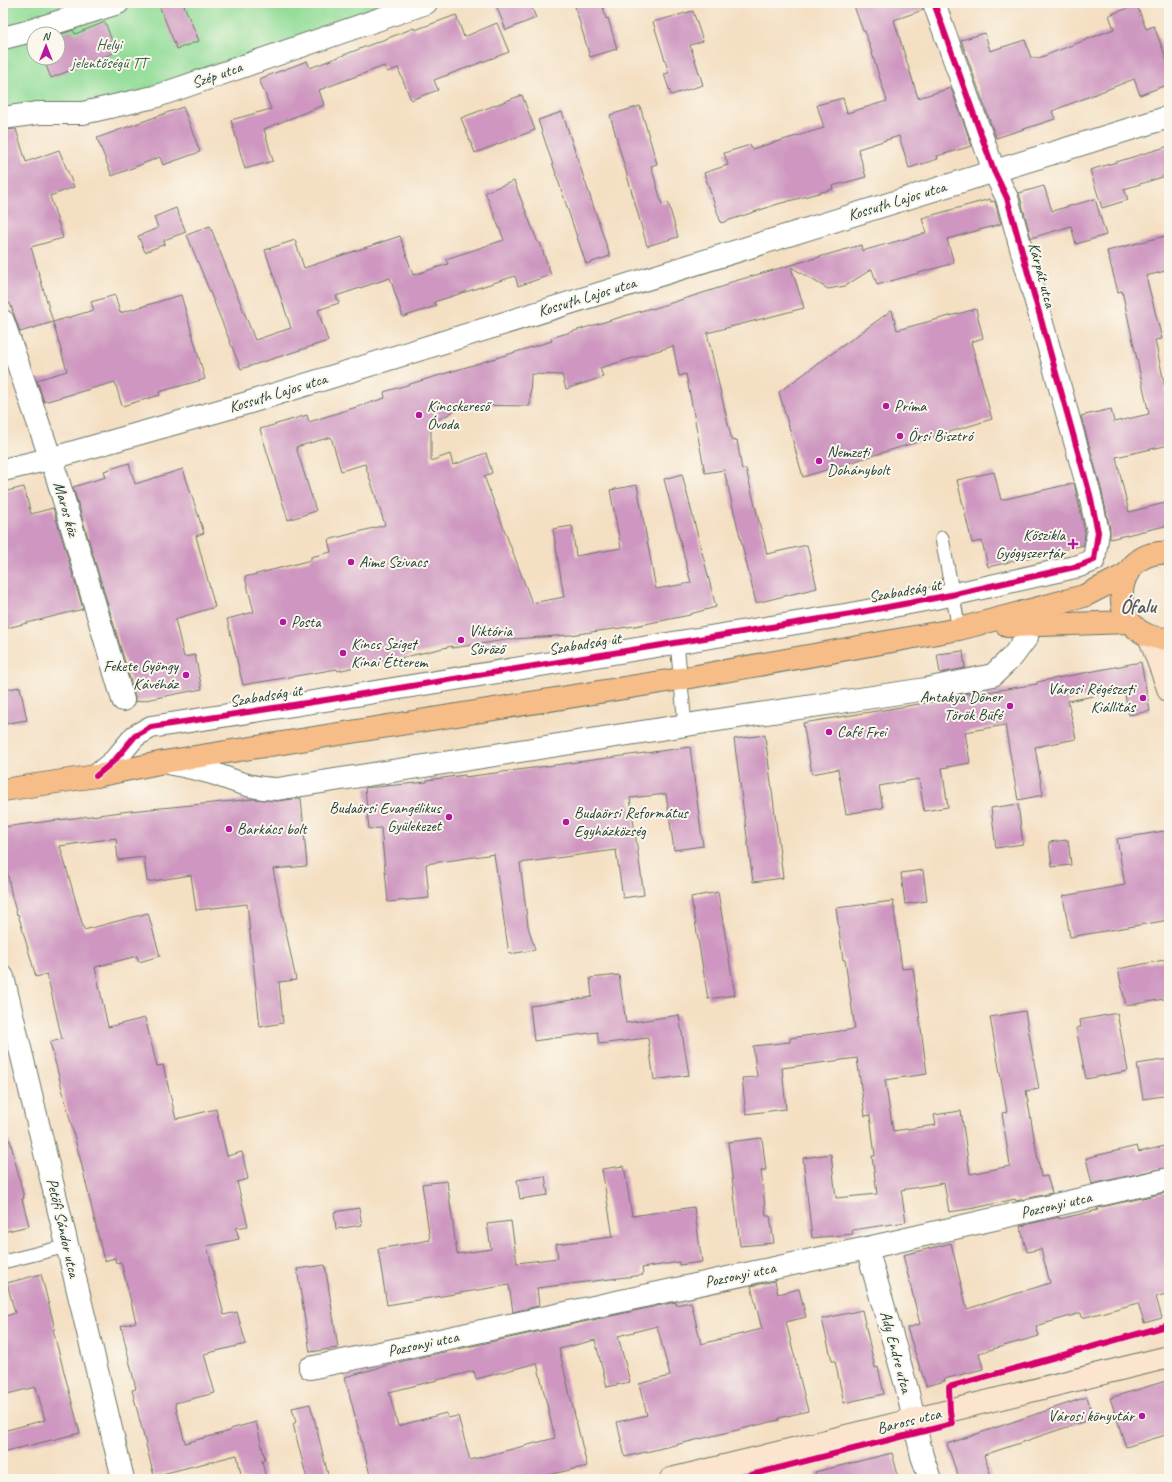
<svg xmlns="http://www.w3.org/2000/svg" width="1172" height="1482" font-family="Caveat,sans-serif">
<rect width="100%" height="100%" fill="#fbf7ec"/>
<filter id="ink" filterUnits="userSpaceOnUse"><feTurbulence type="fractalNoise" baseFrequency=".025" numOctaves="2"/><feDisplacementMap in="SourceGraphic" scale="8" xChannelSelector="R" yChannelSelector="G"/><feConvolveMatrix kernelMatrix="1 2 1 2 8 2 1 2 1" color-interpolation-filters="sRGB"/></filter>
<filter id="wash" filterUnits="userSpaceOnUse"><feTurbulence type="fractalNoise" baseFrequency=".012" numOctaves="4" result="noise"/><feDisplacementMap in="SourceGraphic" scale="16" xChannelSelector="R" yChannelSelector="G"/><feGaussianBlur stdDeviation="0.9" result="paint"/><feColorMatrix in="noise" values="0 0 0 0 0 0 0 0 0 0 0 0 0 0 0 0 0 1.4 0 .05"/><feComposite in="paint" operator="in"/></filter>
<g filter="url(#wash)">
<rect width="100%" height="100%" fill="#f4dfc3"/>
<path fill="#93dd99" stroke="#598d66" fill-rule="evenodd" d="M3,3H426L154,97L3,118ZM34,34H58V58H34Z"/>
<g id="blocks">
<g fill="#ce96c0" fill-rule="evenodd">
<path d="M158,3H183L199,41L177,49Z"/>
<path d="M495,3H530L536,18L506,30Z"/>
<path d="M574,3H602L606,19L608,18L617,49L590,57Z"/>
<path d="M853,3H922L923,10L894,20L918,98L951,88L972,146L937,156L938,159L909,168L899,136L858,149L866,177L832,186L833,189L778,204L721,223L704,173L728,165L724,153L750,145L752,149L824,128L817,105L843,98L847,113L887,101L865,31H863Z"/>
<path d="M1137,5L1146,29L1154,26L1169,66V84L1140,95L1134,79L1052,111L1055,119L996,138L961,40L985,33L990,51L1025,40L1031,58L1035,57L1036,59L1114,29L1109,15Z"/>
<path d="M693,11L703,41L690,45L703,85L671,95L664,74L669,73L653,22Z"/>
<path d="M456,15L464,37L497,23L509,52L434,80L438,90L411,100L398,68L387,72L384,66L319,90L324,105L264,129L273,161L245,169L231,120L271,109L259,79L307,61L310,68L414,28L415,30Z"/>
<path d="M105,22L116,52L51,78L43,58H58V35L73,30L75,34Z"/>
<path d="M522,95L535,130L475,153L461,118Z"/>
<path d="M640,106L657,164L651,166L662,204L668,202L678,237L647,246L610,115Z"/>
<path d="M183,107L200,152L163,165L160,157L112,176L97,138Z"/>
<path d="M562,112L610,256L586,264L538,120Z"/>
<path d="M16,129L26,162L59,150L74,187L50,196L63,238L31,247L53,322L94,310L91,302L115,295L120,313L181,295L205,379L159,392L160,395L122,406L115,382L44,402L37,380L67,371L53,322L20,332L10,303L8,304L3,288V130Z"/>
<path d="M1169,146V175L1124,189L1128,200L1102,208L1090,170Z"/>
<path d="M514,181L538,243H540L551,275L518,286L515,276L434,302L436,306L403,317L390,278L336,296L339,303L318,310L328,341L241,369L187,235L210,226L255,340L291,328L265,250L295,240L304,268L400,236L413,275L448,264L446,259L504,240L485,192Z"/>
<path d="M1044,186L1052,211L1095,199L1106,235L1076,244L1071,226L1031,238L1019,193Z"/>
<path d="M990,199L991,202L994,201L995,202L1001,224L947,239L954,263L877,285L872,269L845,286L828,289L791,267L804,308L707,333L732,441L737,440L742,470L746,469L767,554L807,545L817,588L756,603L724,470L705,473L686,374L679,376L673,346L600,368L603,377L566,389L562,375L531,374L530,406L465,405L431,424V461L450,454L453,465L486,453L492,473L484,476L532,603L564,597L553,529L572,526L576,556L621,548L610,490L637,485L656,589L691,583L664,479L682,474L716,607L690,614V615L635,626L570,635L513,639L452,648V646L392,660V658L338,671L337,669L243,685L227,619L254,612L245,577L311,560V557L331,552L328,540L385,525L365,464L341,471L331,437L296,447L316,511L288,520L260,429L307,415L309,422L385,398L384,392L552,341L551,338L651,308L652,309L728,285V283L861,245L862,251L926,233L922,218Z"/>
<path d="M176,208L186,232L164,240L165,244L145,252L138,236L158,228L154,217Z"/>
<path d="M1169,235V270L1146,276L1162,339L1155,340L1169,406V445L1116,457L1129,512L1169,502V525L1110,539V529L1102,492L1081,416L1111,409L1114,422L1149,414L1122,291L1118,292L1107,251Z"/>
<path d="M976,309L983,338L971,342L992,419L803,477L779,392L892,310L897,330Z"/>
<path d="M129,463L135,484L183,469L204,533L196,536L215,607L175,619L184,657L195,655L202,689L135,702V696L73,487L106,477L104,471Z"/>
<path d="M994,472L1001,500L1074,483L1085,532L1084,545L988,567L982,541L972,543L957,480Z"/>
<path d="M24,487L31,514L53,508L83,609L3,629V492Z"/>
<path d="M963,651L965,668L940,673L937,654Z"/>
<path d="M1141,662L1150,711L1129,715L1124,690L1068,701L1076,739L1035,747L1043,795L1018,800L1005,725L965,732L970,763L942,768L948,807L924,811L919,779L879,786L883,808L846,814L838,769L812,774L803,723L944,700L943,698L969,693V695L1037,684V682Z"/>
<path d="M20,687L27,720L3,724V690Z"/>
<path d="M765,735L783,878L753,882L734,739Z"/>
<path d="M690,747L703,846L674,850L666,794L630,798L644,895L623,898L616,850L520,863L528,926L535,950L509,954L494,854L426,864L429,898L388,902L381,828L369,829L365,788L427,782V780L465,775V777Z"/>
<path d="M301,798L307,866L273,869L296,980L279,982L283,1023L260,1027L247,904L196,910L191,875L147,882L144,857L118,860L116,838L60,846L84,930L148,913L160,956L139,962L137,956L95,967L108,1027L145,1018L157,1066L163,1065L176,1119L216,1109L227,1156L242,1152L248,1179L237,1182L248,1226L236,1228L239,1239L207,1246L224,1315L237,1312L246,1344L204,1354L215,1393L175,1403L185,1443L230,1431V1429L256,1422L265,1459L262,1460L266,1479H242L237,1455L154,1476L132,1390L136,1389L121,1326L136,1322L121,1262L116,1263L115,1258L104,1261L81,1162L50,1042L62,1039L47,974L36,977L18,914L17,915L12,897L3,850V827L130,811L254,799L277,801Z"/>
<path d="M1018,804L1023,844L996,848L991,808Z"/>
<path d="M1164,831L1169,862V920L1070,937L1063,896L1125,885L1117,839Z"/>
<path d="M1068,840L1071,865L1052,867L1049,842Z"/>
<path d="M923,870L927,901L905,904L901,873Z"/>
<path d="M718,892L735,995L708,999L691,897Z"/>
<path d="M893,901L902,969L913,968L927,1074L885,1080L893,1131L936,1125L934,1115L961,1111L970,1174L1010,1166L1002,1113L1007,1112L990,1017L1025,1011L1039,1089L1026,1091L1041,1177L1047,1176L1052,1193L1016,1201L1015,1199L975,1208L949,1212L944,1183L901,1190L906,1222L852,1230L853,1234L812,1238L803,1158L831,1154L836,1198L877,1194L872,1156H875L870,1115L865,1116L857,1058L782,1068L786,1109L746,1114L742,1078L757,1077L753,1046L790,1042V1038L855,1029L845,960H843L836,908Z"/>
<path d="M1169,959V998L1126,1006L1118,969Z"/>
<path d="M619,975L626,1023L679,1015L689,1075L654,1080L648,1038L599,1044L597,1032L534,1041L530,1006L592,997L590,978Z"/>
<path d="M1117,1013L1128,1071L1086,1079L1076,1028L1081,1027L1080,1020Z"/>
<path d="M1169,1059V1095L1143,1099L1137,1064Z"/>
<path d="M762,1138L766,1170H761L766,1216H770L774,1243L740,1246L728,1142Z"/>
<path d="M10,1140L24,1198L22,1199L29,1226L3,1232V1141Z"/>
<path d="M1169,1145V1167L1092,1184L1086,1158L1137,1146L1139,1152Z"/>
<path d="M624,1166L632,1216L694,1207L702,1262L679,1265V1262L642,1268L643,1275L537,1288L539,1306L513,1312L509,1285L387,1305L378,1249L430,1240L422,1184L447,1181L457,1254L491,1249L487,1224L511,1221L517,1263L558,1258L556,1244L613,1237L602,1169Z"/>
<path d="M545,1176L548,1195L520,1199L517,1180Z"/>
<path d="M1169,1192V1293L1156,1297L1162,1318L1144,1323L1138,1303L1082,1318L1081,1313L1036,1326L1039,1336L979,1353L983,1369L944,1379L945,1381L926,1386L907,1328L920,1324L903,1255L951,1243L967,1309L1050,1283L1041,1249L1027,1252L1020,1226L1059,1217V1219L1098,1210L1097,1208Z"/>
<path d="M359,1208L362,1225L336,1229L334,1212Z"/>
<path d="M325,1265L338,1348L310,1352L297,1269Z"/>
<path d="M41,1274L55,1329L53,1330L80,1433L3,1452V1431L45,1420L36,1387L3,1395V1317L15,1313L7,1283Z"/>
<path d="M775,1281L778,1294L799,1289L806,1317L786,1322L808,1411L779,1418V1420L625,1457L617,1422L647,1415L639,1384L670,1376L657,1326L618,1336L630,1382L607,1387L595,1340L559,1349L587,1466L531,1479H371L345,1377L407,1360L676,1302V1305L691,1302L701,1344L762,1329L751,1286ZM537,1363L555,1438L470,1460L458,1416L448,1418L446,1413L398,1426L389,1392L474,1371L476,1379Z"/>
<path d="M862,1310L875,1368L878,1367L884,1394L844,1403L835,1361H832L822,1319Z"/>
<path d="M1169,1380V1434L1126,1447L1110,1398Z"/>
<path d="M1087,1397L1094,1418L984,1455L992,1479H959L947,1444Z"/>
<path d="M310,1404L314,1418L329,1479H307L293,1424L296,1422L292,1408Z"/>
<path d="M892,1453L899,1479H816L815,1472Z"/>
</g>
</g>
</g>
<g filter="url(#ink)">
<use href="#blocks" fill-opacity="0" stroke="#6a7666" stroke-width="1"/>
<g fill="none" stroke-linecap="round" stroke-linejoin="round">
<g stroke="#6a7666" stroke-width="15">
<g id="lane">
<path d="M942,538L959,629"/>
<path d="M677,643L685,725"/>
<path d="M3,1262L67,1246"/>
</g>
</g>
<g stroke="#6a7666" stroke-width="24">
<g id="street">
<path d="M3,38L23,33L118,3"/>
<path d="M3,118L38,113H83L154,97L426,3"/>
<path d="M3,321L57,477L123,700"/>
<path d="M3,470L49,459L247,403L1169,117"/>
<path d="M167,763C183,766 199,769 215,774C237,782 254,789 277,789L712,721L926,689L993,675L1013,656L1027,637V625"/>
<path d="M96,776L115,760L135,736L151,727L332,699L851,614L951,595L1079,566L1094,560L1098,532L1090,495L1007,198L994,171L934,3"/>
<path d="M3,977L123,1479"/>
<path d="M867,1248L907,1389L922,1456L930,1479"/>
<path d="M310,1368L867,1248L1169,1179"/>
</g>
</g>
<g stroke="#6a7666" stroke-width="24">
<g id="secondary">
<path d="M1149,636L1169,691"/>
<path d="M671,1479L1169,1357"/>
</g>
</g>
<g stroke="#6a7666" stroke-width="24">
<g id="primary">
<path d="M1169,553C1110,547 1102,639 1169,639"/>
<path d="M1007,626L1130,622"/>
<path d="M3,790L96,776L164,762L680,679L959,629L1084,596L1127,574"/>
</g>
</g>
<use href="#lane" stroke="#fff" stroke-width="13"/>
<use href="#street" stroke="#fff" stroke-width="22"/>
<use href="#secondary" stroke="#fce5cf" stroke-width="22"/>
<use href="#primary" stroke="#f7bd88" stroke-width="22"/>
<g stroke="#fbf7ec" stroke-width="8">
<g id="cycleway">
<path d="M96,776L115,760L135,736L151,727L332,699L851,614L951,595L1079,566L1094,560L1098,532L1090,495L1007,198L994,171L934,3"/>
<path d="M735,1479L952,1424L950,1411L949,1387L1169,1325"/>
</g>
</g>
<use href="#cycleway" stroke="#d6006c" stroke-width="6"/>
</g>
</g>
<g fill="#b5179e" stroke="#fbf7ec" stroke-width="1.5">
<circle cx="886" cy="406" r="4"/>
<circle cx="419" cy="415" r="4"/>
<circle cx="900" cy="436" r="4"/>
<circle cx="819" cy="461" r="4"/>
<path d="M1071 538h4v4h4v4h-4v4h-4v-4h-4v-4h4z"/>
<circle cx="351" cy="562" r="4"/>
<circle cx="283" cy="622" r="4"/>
<circle cx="461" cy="640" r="4"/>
<circle cx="343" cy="653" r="4"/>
<circle cx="186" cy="675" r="4"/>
<circle cx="1143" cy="698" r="4"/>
<circle cx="1010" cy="706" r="4"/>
<circle cx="829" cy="732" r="4"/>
<circle cx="449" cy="817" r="4"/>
<circle cx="566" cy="822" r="4"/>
<circle cx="229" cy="829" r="4"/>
<circle cx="1142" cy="1416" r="4"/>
</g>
<g text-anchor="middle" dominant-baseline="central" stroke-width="4" stroke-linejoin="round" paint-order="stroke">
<g font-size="16" fill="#365d48" stroke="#fbf7ec">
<text x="109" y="45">Helyi<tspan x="109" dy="18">jelentőségű TT</tspan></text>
</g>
<g font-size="16" fill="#1f3d34" stroke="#fbf7ec">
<text transform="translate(217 75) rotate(-19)">Szép utca</text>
<text transform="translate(897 201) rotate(-17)">Kossuth Lajos utca</text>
<text transform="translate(1042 275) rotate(75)">Kárpát utca</text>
<text transform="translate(587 297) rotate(-17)">Kossuth Lajos utca</text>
<text transform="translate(278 393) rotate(-17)">Kossuth Lajos utca</text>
<text transform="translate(66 509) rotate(74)">Maros köz</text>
<text transform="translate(905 591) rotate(-10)">Szabadság út</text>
<text transform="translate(585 644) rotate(-9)">Szabadság út</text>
<text transform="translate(266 696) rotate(-9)">Szabadság út</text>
<text transform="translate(1056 1205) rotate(-13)">Pozsonyi utca</text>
<text transform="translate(63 1228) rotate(77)">Petőfi Sándor utca</text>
<text transform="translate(740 1275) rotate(-12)">Pozsonyi utca</text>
<text transform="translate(423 1344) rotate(-12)">Pozsonyi utca</text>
<text transform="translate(896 1352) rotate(75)">Ady Endre utca</text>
<text transform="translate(909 1421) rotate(-14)">Baross utca</text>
</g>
<g font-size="16" fill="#1f3d34" stroke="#fbf7ec" text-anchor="start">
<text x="427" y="406">Kincskereső<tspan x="427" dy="18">Óvoda</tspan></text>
<text x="894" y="406">Príma</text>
<text x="908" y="436">Örsi Bisztró</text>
<text x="827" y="452">Nemzeti<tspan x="827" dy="18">Dohánybolt</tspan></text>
<text x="1065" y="535" text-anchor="end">Kőszikla<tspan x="1065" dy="18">Gyógyszertár</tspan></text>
<text x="359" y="562">Aime Szivacs</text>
<text x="291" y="622">Posta</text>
<text x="469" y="631">Viktória<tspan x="469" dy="18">Söröző</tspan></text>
<text x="351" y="644">Kincs Sziget<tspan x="351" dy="18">Kínai Étterem</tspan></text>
<text x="178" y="666" text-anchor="end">Fekete Gyöngy<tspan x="178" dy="18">Kávéház</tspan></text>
<text x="1135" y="689" text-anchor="end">Városi Régészeti<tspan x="1135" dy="18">Kiállítás</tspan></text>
<text x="1002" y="697" text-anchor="end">Antakya Döner<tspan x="1002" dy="18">Török Büfé</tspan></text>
<text x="837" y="732">Café Frei</text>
<text x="441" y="808" text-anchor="end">Budaörsi Evangélikus<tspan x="441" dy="18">Gyülekezet</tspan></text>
<text x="574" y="813">Budaörsi Református<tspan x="574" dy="18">Egyházközség</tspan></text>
<text x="237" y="829">Barkács bolt</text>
<text x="1134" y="1416" text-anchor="end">Városi könyvtár</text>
</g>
<g font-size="20" font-weight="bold" fill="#5c5c65" stroke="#fbf7ec">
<text x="1138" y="606">Ófalu</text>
</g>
</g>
<rect width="1172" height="1482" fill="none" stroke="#fbf7ec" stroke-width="16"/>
<g transform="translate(46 46)"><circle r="19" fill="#fbf7ec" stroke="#a3ada2"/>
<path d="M0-3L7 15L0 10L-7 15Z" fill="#b5179e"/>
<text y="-6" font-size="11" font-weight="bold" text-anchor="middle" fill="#1f3d34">N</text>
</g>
</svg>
